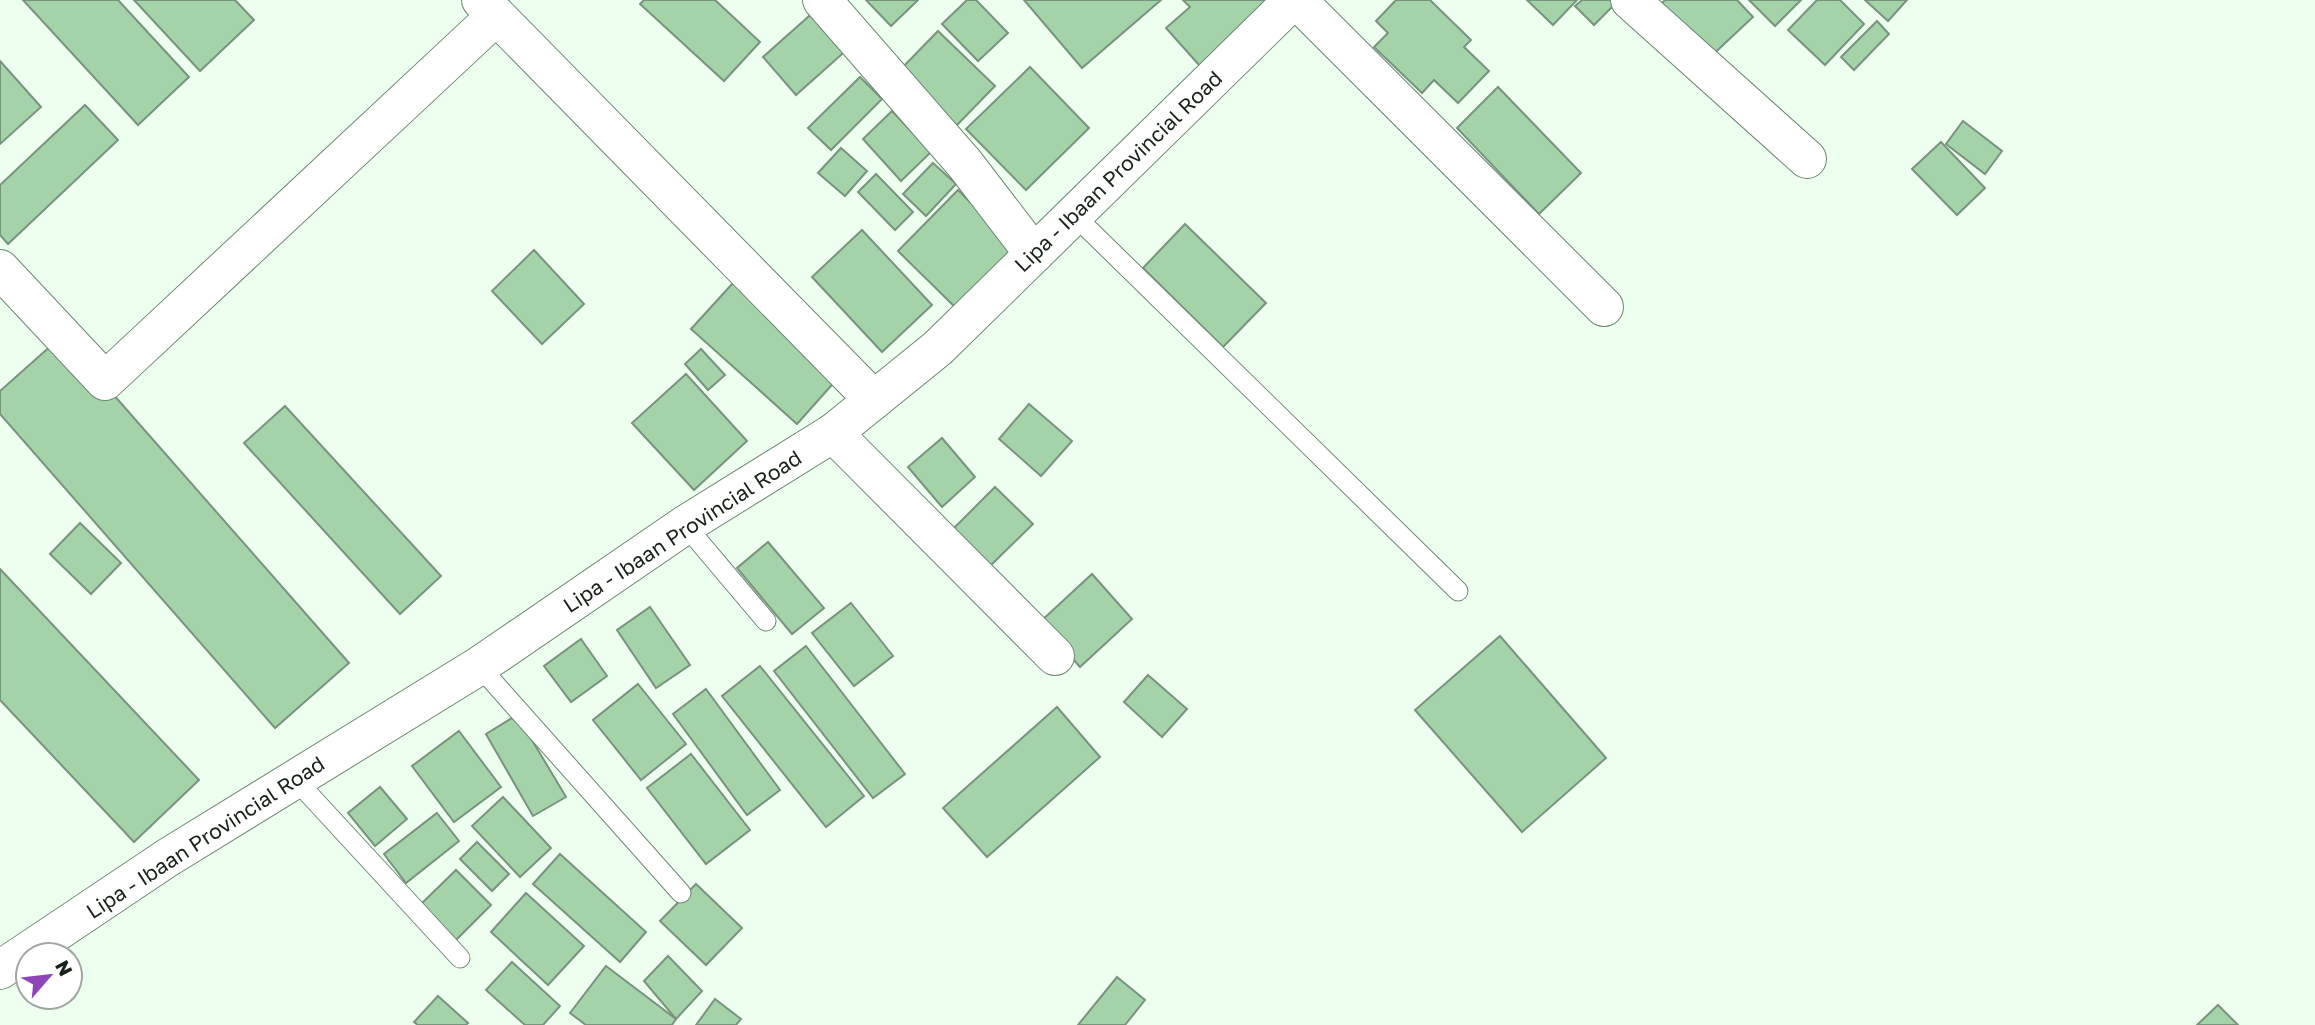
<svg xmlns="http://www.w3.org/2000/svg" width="2315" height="1025" font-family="'Golos Text',sans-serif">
<rect width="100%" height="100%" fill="#edffef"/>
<g fill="#a4d3aa" stroke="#79947c" stroke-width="2">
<path d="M23,0H118L189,77L138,125Z"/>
<path d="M134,0H235L254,20L200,71Z"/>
<path d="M644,0H715L760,42L724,81L640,4Z"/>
<path d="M866,0H918L891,26Z"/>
<path d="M967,0H976L1008,33L978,61L942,24Z"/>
<path d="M1024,0H1161L1082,68Z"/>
<path d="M1183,0H1274L1200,66L1166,28L1190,7Z"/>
<path d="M1396,0H1430L1471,40L1464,47L1489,71L1458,103L1434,80L1422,93L1374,47L1388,33L1376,21Z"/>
<path d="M1527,0H1577L1553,25Z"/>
<path d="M1582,0H1619L1594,25L1575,6Z"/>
<path d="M1665,0H1737L1753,17L1707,60L1657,8Z"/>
<path d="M1749,0H1801L1775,26Z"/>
<path d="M1817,0H1840L1864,24L1825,65L1788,30Z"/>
<path d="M1865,0H1907L1888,21Z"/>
<path d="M817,9L850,47L796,95L763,57Z"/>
<path d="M1877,21L1889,34L1854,70L1841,57Z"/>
<path d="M938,31L995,86L956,126L899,71Z"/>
<path d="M0,61L41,107L0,144Z"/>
<path d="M1030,67L1089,128L1026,190L966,129Z"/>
<path d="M860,77L882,99L831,150L808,128Z"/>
<path d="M1498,87L1581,173L1539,214L1457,128Z"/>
<path d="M85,105L118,140L8,244L0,235V185Z"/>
<path d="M892,111L931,152L901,181L863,139Z"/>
<path d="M1963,121L2002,151L1985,174L1946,144Z"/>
<path d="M1941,142L1985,188L1957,215L1912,169Z"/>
<path d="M841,148L867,171L845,196L818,173Z"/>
<path d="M933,163L956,184L926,216L903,194Z"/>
<path d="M876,174L913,212L895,230L858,192Z"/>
<path d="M958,190L1017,249L958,310L898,251Z"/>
<path d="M1185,224L1266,303L1223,347L1143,268Z"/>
<path d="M862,230L932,305L882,352L812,277Z"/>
<path d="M534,250L584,304L542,344L492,291Z"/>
<path d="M733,283L838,378L797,424L691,329Z"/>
<path d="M62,336L349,663L275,728L0,414V391Z"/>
<path d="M701,349L725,375L708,390L685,364Z"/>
<path d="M686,374L747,441L694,490L632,423Z"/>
<path d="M1029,404L1072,441L1041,476L999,439Z"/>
<path d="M285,406L441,576L400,614L244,443Z"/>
<path d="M942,438L975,477L942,507L908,467Z"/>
<path d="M995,487L1033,524L990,566L953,529Z"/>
<path d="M80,523L121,563L91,594L50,554Z"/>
<path d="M768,542L824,608L792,634L737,568Z"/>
<path d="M0,569L199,780L134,842L0,700Z"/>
<path d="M1092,574L1132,619L1080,667L1040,622Z"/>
<path d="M851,603L893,656L854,686L812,633Z"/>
<path d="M650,607L690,665L656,688L617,630Z"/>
<path d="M1500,636L1606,758L1522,832L1415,710Z"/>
<path d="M581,639L607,676L571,702L544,666Z"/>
<path d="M806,646L905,774L873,798L774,671Z"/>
<path d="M760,666L864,796L826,827L722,696Z"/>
<path d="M1148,675L1187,709L1162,737L1124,702Z"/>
<path d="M638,684L686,744L641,780L593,720Z"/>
<path d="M706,689L780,790L747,815L673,714Z"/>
<path d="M1057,707L1100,757L987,857L943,808Z"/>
<path d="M517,715L566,797L533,816L486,734Z"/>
<path d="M459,731L501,787L454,822L412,766Z"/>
<path d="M691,754L750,830L706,864L647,788Z"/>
<path d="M380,787L407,819L375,846L348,813Z"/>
<path d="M503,797L551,848L520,877L472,826Z"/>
<path d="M437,813L459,841L406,883L384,854Z"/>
<path d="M477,842L509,874L492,891L460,859Z"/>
<path d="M560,854L646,932L620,962L533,884Z"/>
<path d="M456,870L491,905L456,940L421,904Z"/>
<path d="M696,884L742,928L706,965L660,921Z"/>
<path d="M526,893L584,946L548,985L491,932Z"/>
<path d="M668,956L702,991L676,1019L644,981Z"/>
<path d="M512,962L560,1006L543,1025H525L486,990Z"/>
<path d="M606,966L676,1019L672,1025H586L570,1013Z"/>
<path d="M1117,977L1145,1000L1125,1025H1078Z"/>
<path d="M438,996L468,1023L466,1025H418L414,1022Z"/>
<path d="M715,999L741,1019L736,1025H696Z"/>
<path d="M2218,1005L2238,1025H2197Z"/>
</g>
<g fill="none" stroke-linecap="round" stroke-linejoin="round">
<g stroke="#6d8870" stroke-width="21">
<g id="lane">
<path d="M1074,215L1458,591"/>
<path d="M685,525L766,621"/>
<path d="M479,666L681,893"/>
<path d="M294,778L460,958"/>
</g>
</g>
<g stroke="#6d8870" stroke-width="40">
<g id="street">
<path d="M481,0L874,400"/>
<path d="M822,0L965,164L1034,254"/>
<path d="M1297,0L1604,307"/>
<path d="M1630,0L1807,159"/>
<path d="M0,269L105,381L496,16"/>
<path d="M833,433L1055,656"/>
</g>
</g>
<g stroke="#6d8870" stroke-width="40">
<path id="secondary" d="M0,970L167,858L479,666L685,525L833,433L938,348L1293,0"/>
</g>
<use href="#lane" stroke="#fff" stroke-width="19"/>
<use href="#street" stroke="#fff" stroke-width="38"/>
<use href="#secondary" stroke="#fff" stroke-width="38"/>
</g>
<g text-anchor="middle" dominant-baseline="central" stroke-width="7" stroke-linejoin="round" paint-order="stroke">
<g font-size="21" fill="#182319" stroke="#fff">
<text transform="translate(1118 171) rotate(-44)">Lipa - Ibaan Provincial Road</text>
<text transform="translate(682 531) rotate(-33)">Lipa - Ibaan Provincial Road</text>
<text transform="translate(205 837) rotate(-33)">Lipa - Ibaan Provincial Road</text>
</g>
</g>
<g transform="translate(49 976) rotate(62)"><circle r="33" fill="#ffffff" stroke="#a3a7a3" stroke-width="2"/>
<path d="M0-5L12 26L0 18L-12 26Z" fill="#8e45b7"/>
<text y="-10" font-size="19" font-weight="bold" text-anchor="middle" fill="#182319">N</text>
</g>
</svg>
